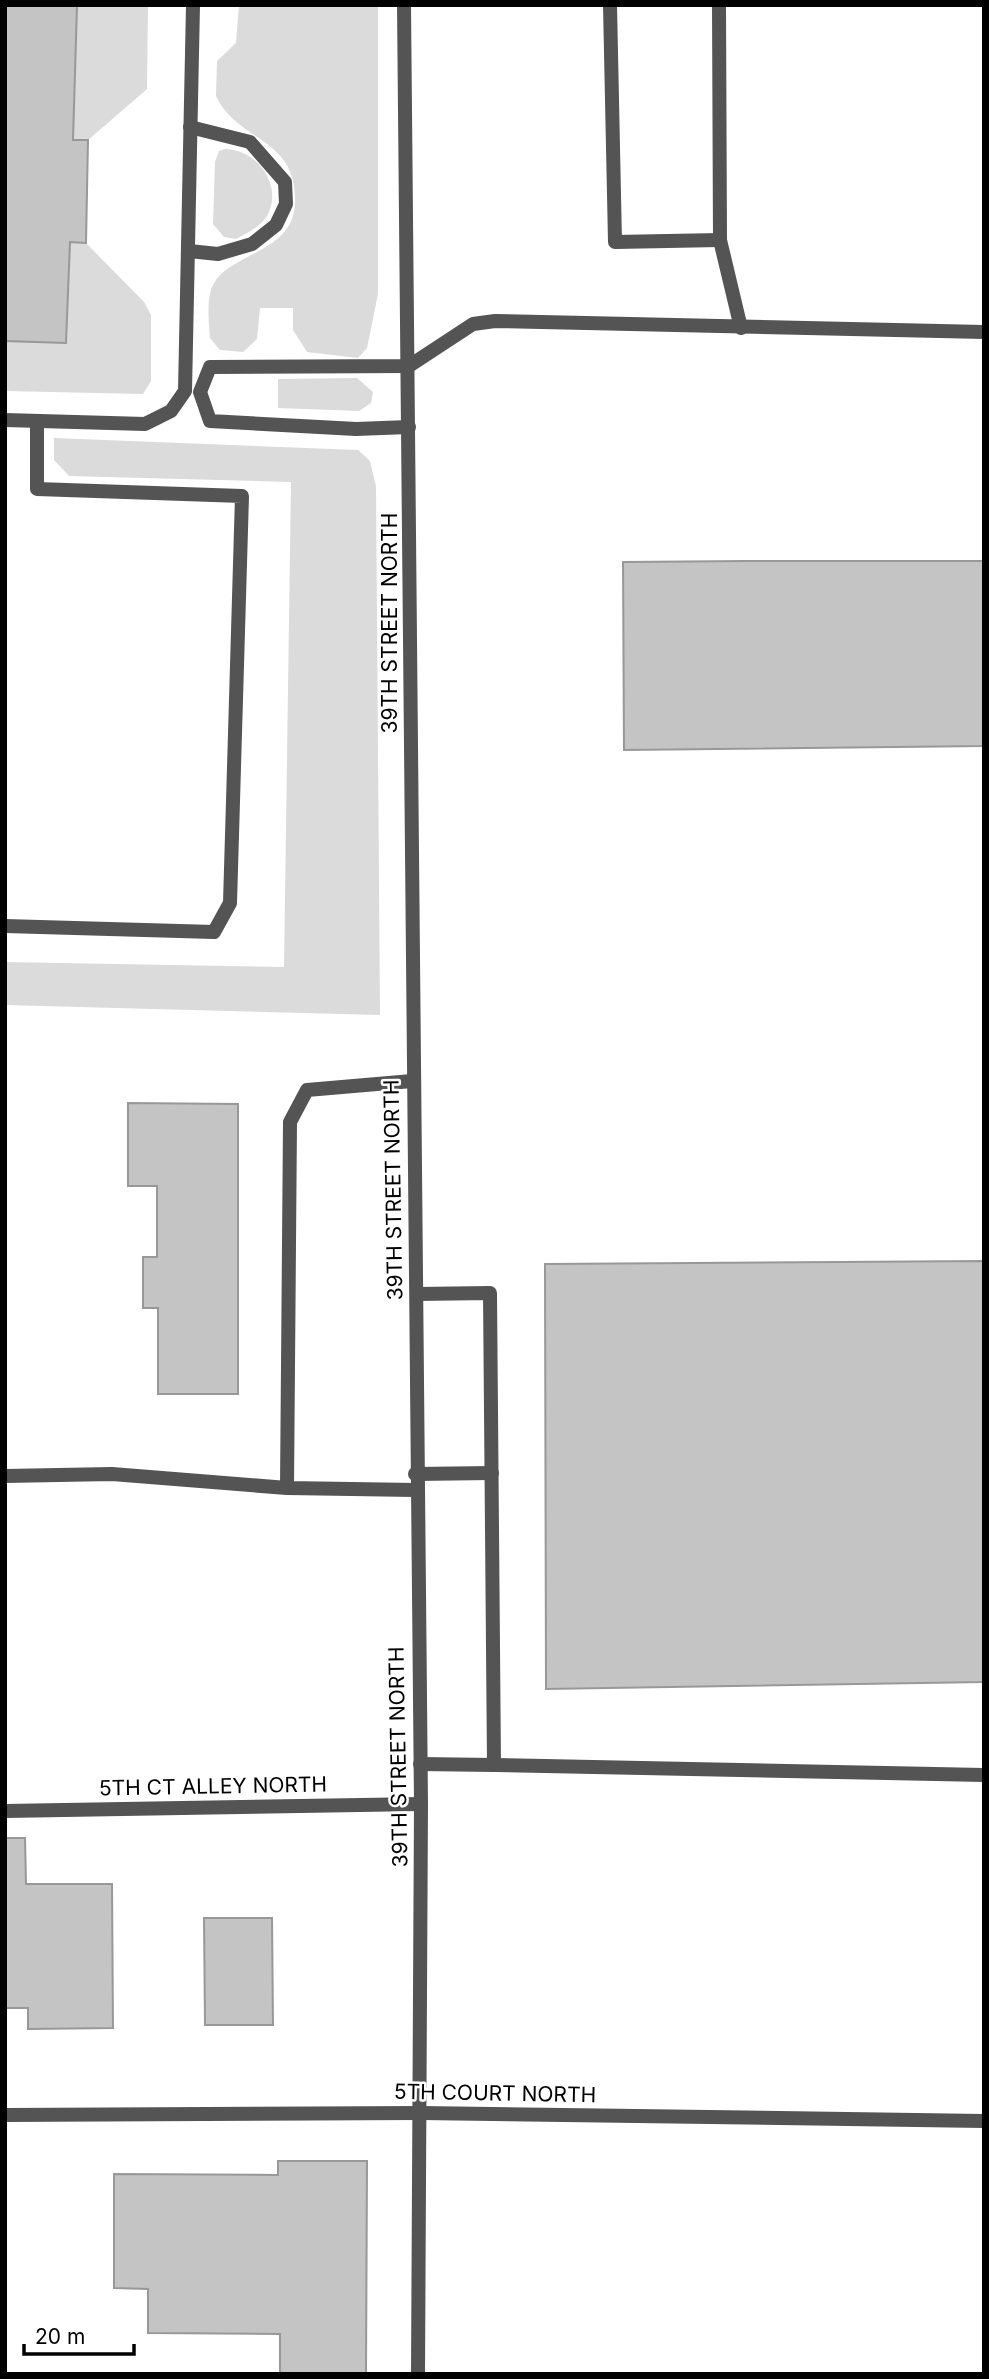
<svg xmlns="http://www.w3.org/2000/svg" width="989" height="2379" font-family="Inter,sans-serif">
<rect width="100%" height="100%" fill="#fff"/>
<g fill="#dbdbdb">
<path d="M77,5H148L147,89L88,140H73Z"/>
<path d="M239,5H378V294L367,348L358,358L307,352L293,330V308H260L257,339L243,352L220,350L210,338C209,324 206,298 213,285C229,252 294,254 295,202C297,137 237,142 216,96L217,61L236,43Z"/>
<path d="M225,149C257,149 284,186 267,216C260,227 247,233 236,239L224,237L213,224L215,162L219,151Z"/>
<path d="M70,242L86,243L144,302L151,315V381L143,394L5,391V341L66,343Z"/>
<path d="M357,378L373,392L371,403L359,411L278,408V379Z"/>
<path d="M54,438L358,450L370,461L376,486L380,1015L5,1005V962L284,967L291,482L69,476L54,460Z"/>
</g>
<g fill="#c4c4c4" stroke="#989898" stroke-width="2">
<path d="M5,5H77L73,140H88L86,243L70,242L66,343L5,341Z"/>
<path d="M747,561H984V746L624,750L623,562Z"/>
<path d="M128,1103L238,1104V1394H158V1308H143V1257H157V1186H128Z"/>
<path d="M984,1261V1682L546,1689L545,1264Z"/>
<path d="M5,1838H25L26,1884H112L113,2028L28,2029V2008H5Z"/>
<path d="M204,1918H272L273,2025H205Z"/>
<path d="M278,2161H367L366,2374H280V2334L148,2333V2289L114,2288V2174L278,2175Z"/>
</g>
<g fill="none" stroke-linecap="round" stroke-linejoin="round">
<g stroke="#545454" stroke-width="14">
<path d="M610,5L615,242L720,240"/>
<path d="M719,5L720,240L741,328"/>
<path d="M189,251L218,254L252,244L276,225L286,204L285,182L250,142L190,127"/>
<path d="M5,420L145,424L171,411L185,391L193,5"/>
<path d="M409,427L356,429L210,421L200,392L210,367L409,366L473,324L495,321L984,332"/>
<path d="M5,926L214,932L230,903L242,496L37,489V421"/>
<path d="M417,1294L490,1293L494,1765L420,1764"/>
<path d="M415,1474L492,1473"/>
<path d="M5,1476L112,1474L287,1488L415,1490"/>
<path d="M287,1488L290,1122L307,1090L412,1081"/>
<path d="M494,1765L984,1775"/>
<path d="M5,1811L421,1804"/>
</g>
<g stroke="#545454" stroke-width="14">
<path d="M404,5L421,1804L418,2374"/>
<path d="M5,2115L421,2113L984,2121"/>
</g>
</g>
<g text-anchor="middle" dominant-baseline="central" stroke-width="5" stroke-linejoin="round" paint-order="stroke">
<g font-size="21" fill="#000" stroke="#fff">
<text transform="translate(389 623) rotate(-90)">39TH STREET NORTH</text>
<text transform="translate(393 1190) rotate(-91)">39TH STREET NORTH</text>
<text transform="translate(398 1757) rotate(-91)">39TH STREET NORTH</text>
<text transform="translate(213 1786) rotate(-1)">5TH CT ALLEY NORTH</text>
<text transform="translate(495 2093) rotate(1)">5TH COURT NORTH</text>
</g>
</g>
<rect width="989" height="2379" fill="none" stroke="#000000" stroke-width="14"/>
<path d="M24 2344v10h110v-10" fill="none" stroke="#000000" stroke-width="3.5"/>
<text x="35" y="2344" font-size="21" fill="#000000" stroke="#ffffff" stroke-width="5" paint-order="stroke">20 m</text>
</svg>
